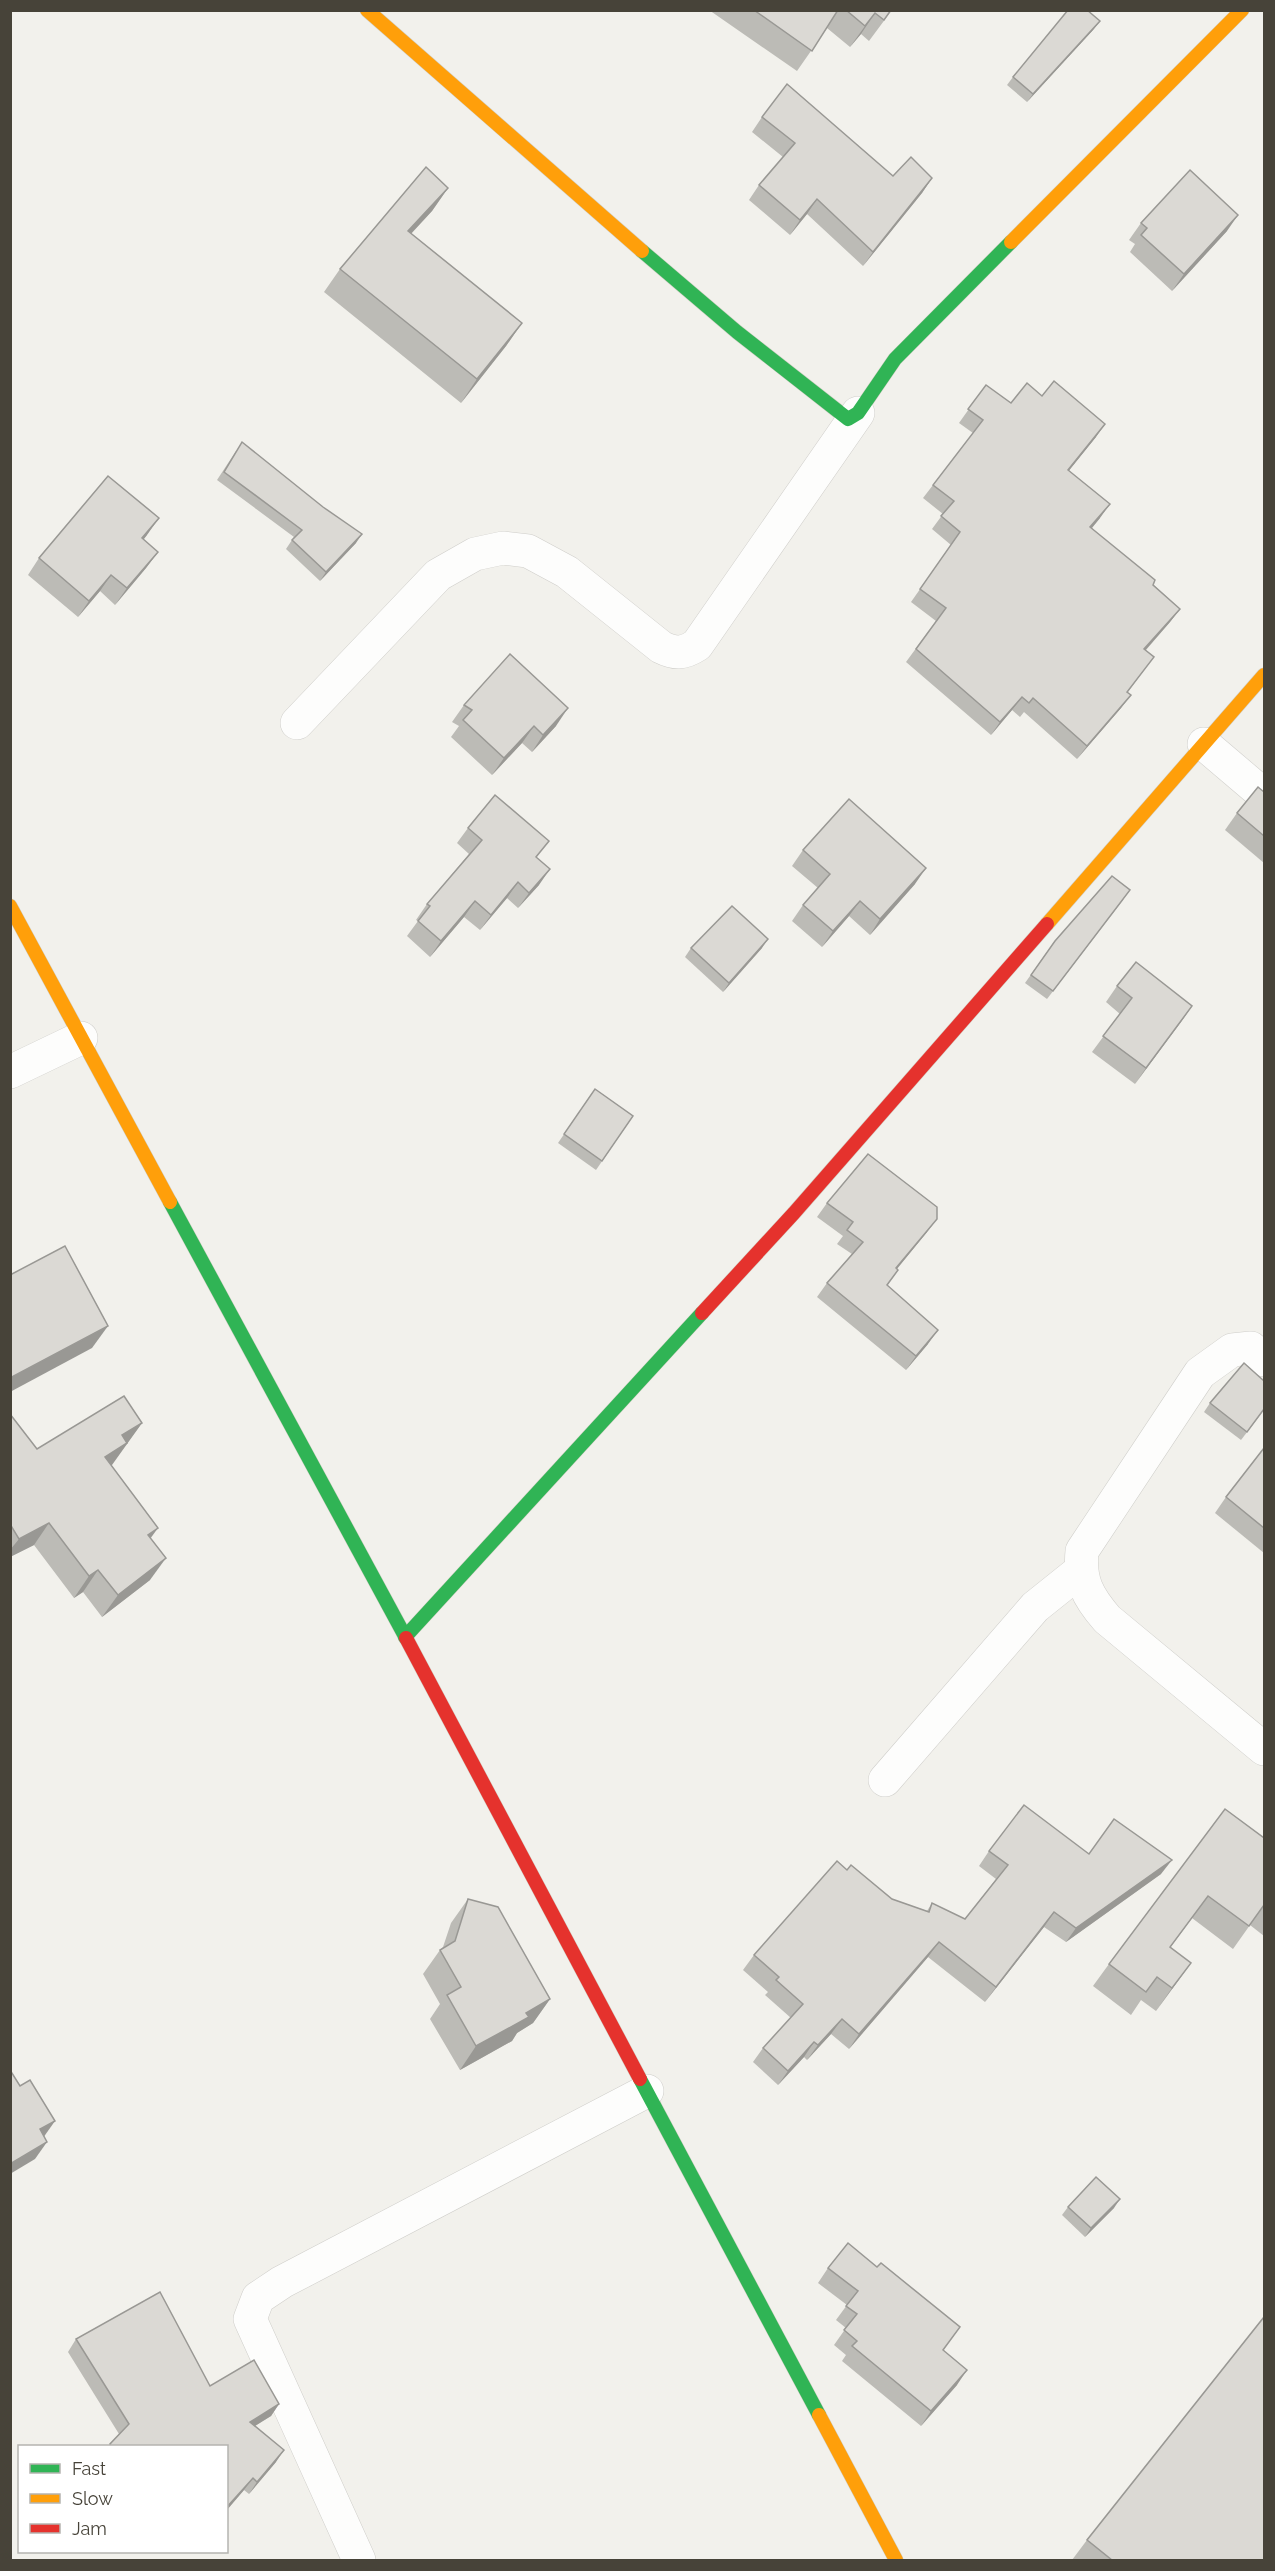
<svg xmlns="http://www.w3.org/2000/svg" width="1275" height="2571" font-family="Raleway,sans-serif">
<rect width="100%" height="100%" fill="#f2f1ec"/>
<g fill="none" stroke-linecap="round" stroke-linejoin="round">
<g stroke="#cfceca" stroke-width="34">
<g id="street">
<path d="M297,723L438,575L475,554L503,548L528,551L567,572L661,647C675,654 683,654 697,645L858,413"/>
<path d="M1204,744L1264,795"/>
<path d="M10,1072L81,1038"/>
<path d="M1264,1360L1251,1348L1232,1350L1200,1373L1082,1551C1079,1581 1088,1597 1107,1619L1264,1749"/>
<path d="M885,1780L1035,1607L1080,1571"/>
<path d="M359,2560L250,2319L258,2298L282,2282L647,2091"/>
</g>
</g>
<g stroke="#d0cec3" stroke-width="15">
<g id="fast">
<path d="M642,251L737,332L848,419L858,413L895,359L1011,242"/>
<path d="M170,1202L406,1638"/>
<path d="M405,1637L702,1313"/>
<path d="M640,2079L819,2415"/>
</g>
</g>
<g stroke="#d0cec3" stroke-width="15">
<g id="slow">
<path d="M367,10L642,251"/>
<path d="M1011,242L1242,10"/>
<path d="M10,906L170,1202"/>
<path d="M1047,924L1264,675"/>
<path d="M819,2415L896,2560"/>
</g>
</g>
<g stroke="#d0cec3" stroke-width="15">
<g id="jam">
<path d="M702,1313L794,1213L1047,924"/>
<path d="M406,1638L640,2079"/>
</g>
</g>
<use href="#street" stroke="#fdfdfc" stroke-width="33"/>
<use href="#fast" stroke="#30b455" stroke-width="14"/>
<use href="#slow" stroke="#ff9f0a" stroke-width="14"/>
<use href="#jam" stroke="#e5322d" stroke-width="14"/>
</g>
<g fill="#bcbbb6">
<path d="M709,10H892L869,41L861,34L850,47L827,28L797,71Z"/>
<path d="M1100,21L1093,30L1027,102L1007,85L1013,77Z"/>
<path d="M762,117L893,176L932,178L922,193L863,266L807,214L790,235L749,200L759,185L783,157L752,132Z"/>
<path d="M448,188L432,211L411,234L522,323L506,346L461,403L324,292L340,269Z"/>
<path d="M1141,223L1227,231L1172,291L1130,252L1135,244L1129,240Z"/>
<path d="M986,385L1011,403L1042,396L1096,437L1069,470L1100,518L1092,528L1180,609L1170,622L1146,650L1144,670L1128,692L1121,708L1077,759L1024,712L1020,717L1012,710L991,735L906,662L936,621L911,602L951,545L932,529L943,514L923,498L973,433L959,423Z"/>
<path d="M236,451L323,507L356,543L320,581L286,549L294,537L217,480Z"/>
<path d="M147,535L143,540L158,552L146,568L115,605L100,591L78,617L28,575L39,558Z"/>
<path d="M464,705L556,726L532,752L522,743L492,775L451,737L459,726L452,722Z"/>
<path d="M1264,792V863L1225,830L1237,813Z"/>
<path d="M468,828L537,858L539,885L518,908L507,898L480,930L464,917L430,957L407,936L418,921L416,920L427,904L469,854L457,843Z"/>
<path d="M803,850L915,884L870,935L849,916L822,947L792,921L803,905L818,888L792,866Z"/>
<path d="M1124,899L1047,999L1025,983L1055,941Z"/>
<path d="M691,948H762L723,992L685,957Z"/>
<path d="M1117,986L1192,1006L1135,1084L1092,1052L1120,1014L1106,1002Z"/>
<path d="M595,1089L633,1116L596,1170L558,1143Z"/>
<path d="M827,1203L927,1232L897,1269L887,1285L928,1344L906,1370L817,1297L827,1283L852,1254L837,1244L843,1236L817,1217Z"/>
<path d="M1264,1381V1410L1241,1440L1204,1412L1210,1403Z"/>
<path d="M10,1414L37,1449L142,1423L111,1465L150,1538V1580L102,1617L83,1592L74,1598L34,1545L10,1557Z"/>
<path d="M1264,1448V1553L1215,1513L1226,1497Z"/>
<path d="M1264,1838V1936L1250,1925L1233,1949L1192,1918L1170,1948L1191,1963L1156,2011L1141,2000L1131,2015L1093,1986L1109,1964Z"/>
<path d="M989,1851L1089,1854L1161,1874L1066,1942L1044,1927L985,2002L928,1957L849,2049L831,2034L807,2060L804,2057L778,2085L753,2062L763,2048L791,2018L765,1995L768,1992L743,1970L754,1955L847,1870L892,1899L927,1911L932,1903L965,1919L996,1879L979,1866Z"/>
<path d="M468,1899L550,1999L533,2023L517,2033L512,2041L460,2070L430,2019L440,2004L423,1974L440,1950L443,1947L451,1923Z"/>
<path d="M1068,2207L1114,2208L1085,2237L1062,2215Z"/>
<path d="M828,2268L944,2350L957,2385L921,2426L842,2361L846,2355L834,2345L846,2328L836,2320L847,2305L818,2283Z"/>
<path d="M76,2339L210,2386L279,2404L271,2416L255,2426L276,2462L249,2494L244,2490L226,2511V2446H108L119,2434L68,2352Z"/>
<path d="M1087,2540L1264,2560H1072Z"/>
</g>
<g fill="#999894">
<path d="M875,13L861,34L850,47L865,26Z"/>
<path d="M1100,21L1093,30L1027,102L1033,94Z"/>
<path d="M932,178L922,193L863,266L873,252Z"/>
<path d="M448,188L432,211L392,254L408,231Z"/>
<path d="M817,199L807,214L790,235L800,220Z"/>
<path d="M1238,215L1227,231L1172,291L1184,274Z"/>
<path d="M522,323L506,346L461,403L477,379Z"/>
<path d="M1105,424L1096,437L1059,483L1068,470Z"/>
<path d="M1110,504L1100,518L1081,541L1090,527Z"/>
<path d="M159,518L147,535L131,555L142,538Z"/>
<path d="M362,534L356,543L320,581L326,572Z"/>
<path d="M158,552L146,568L115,605L127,588Z"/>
<path d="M111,575L100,591L78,617L89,601Z"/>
<path d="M1180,609L1170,622L1135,662L1144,649Z"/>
<path d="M1131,695L1121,708L1077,759L1087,746Z"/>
<path d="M1022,697L1012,710L991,735L1000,722Z"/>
<path d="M568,708L556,726L532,752L543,735Z"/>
<path d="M534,726L522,743L492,775L504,758Z"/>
<path d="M926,868L915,884L870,935L880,919Z"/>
<path d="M550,869L539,885L518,908L529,893Z"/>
<path d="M518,882L507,898L480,930L491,915Z"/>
<path d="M475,901L464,917L430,957L441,941Z"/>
<path d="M860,901L849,916L822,947L833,931Z"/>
<path d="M768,939L762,948L723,992L729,983Z"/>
<path d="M1192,1006L1181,1022L1135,1084L1146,1068Z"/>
<path d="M937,1219L927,1232L886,1282L896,1268Z"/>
<path d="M108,1326L92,1348L10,1392V1378Z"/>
<path d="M938,1330L928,1344L906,1370L916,1356Z"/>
<path d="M142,1423L112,1465L89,1479L105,1457L122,1435Z"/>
<path d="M49,1523L34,1545L10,1557V1550L19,1539Z"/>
<path d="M158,1528L142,1550L148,1535Z"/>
<path d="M166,1558L150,1580L102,1617L118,1595Z"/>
<path d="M98,1570L83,1592L74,1598L89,1576Z"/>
<path d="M1172,1860L1161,1874L1066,1942L1076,1928Z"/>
<path d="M1054,1912L1044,1927L985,2002L996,1987Z"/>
<path d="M939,1942L928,1957L849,2049L859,2034Z"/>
<path d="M1191,1963L1175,1985L1156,2011L1172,1988Z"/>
<path d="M550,1999L533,2023L517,2033L512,2041L460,2070L476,2046L526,2013Z"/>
<path d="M842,2019L831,2034L807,2060L818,2045Z"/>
<path d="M814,2042L804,2057L778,2085L788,2071Z"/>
<path d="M55,2121L43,2138L40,2129Z"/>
<path d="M47,2142L35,2159L10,2174V2164Z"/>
<path d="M1120,2199L1114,2208L1085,2237L1091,2228Z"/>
<path d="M967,2370L957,2385L921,2426L931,2411Z"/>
<path d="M279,2404L271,2416L242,2434L250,2422Z"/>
<path d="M284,2450L276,2462L249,2494L257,2482Z"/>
<path d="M253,2478L244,2490L226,2511V2508Z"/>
</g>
<g fill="#dbd9d4" stroke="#999894" stroke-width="1.5">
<path d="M754,10H838L812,51Z"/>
<path d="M846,10H891L884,20L875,13L865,26Z"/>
<path d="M1068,10H1087L1100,21L1033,94L1013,77Z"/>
<path d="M787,84L893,176L911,157L932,178L873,252L817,199L800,220L759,185L795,143L762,117Z"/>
<path d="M426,167L448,188L408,231L522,323L477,379L340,269Z"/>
<path d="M1190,170L1238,215L1184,274L1141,235L1147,228L1141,223Z"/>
<path d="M1054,381L1105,424L1068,470L1110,504L1090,527L1155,580L1153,585L1180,609L1144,649L1154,657L1127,692L1131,695L1087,746L1033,698L1029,703L1022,697L1000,722L916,649L946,608L920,589L960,532L941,516L954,501L933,485L983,420L968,409L986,385L1011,403L1027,383L1042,396Z"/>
<path d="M242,442L323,507L362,534L326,572L292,540L302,530L224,472Z"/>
<path d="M108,476L159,518L142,538L158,552L127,588L111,575L89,601L39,558Z"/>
<path d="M510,654L568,708L543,735L534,726L504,758L463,720L472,710L464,705Z"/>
<path d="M1258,787L1264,792V836L1237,813Z"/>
<path d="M495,795L549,841L536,857L550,869L529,893L518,882L491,915L475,901L441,941L418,921L430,906L427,904L482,840L468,828Z"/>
<path d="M849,799L926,868L880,919L860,901L833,931L803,905L830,874L803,850Z"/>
<path d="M1112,876L1130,890L1053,991L1031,975L1055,941Z"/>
<path d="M732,906L768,939L729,983L691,948Z"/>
<path d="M1136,962L1192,1006L1146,1068L1103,1036L1132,998L1117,986Z"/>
<path d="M595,1089L633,1116L602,1161L564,1134Z"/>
<path d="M868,1154L937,1207V1219L896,1268L898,1270L887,1285L938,1330L916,1356L827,1283L863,1242L847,1230L853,1222L827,1203Z"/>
<path d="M65,1246L108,1326L10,1378V1275Z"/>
<path d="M1244,1363L1264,1381V1409L1247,1432L1210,1403Z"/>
<path d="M124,1396L142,1423L122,1435L127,1443L105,1457L158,1528L148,1535L166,1558L118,1595L98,1570L89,1576L49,1523L19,1539L10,1524V1414L37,1449Z"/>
<path d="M1264,1448V1528L1226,1497Z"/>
<path d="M1024,1805L1089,1854L1114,1819L1172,1860L1076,1928L1054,1912L996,1987L939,1942L859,2034L842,2019L818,2045L814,2042L788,2071L763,2048L803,2004L776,1980L779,1977L754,1955L837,1861L847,1870L851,1865L892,1899L929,1912L932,1903L965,1919L1008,1865L989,1851Z"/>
<path d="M1225,1809L1264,1838V1905L1249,1926L1208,1896L1170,1947L1191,1963L1172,1988L1157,1977L1146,1992L1109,1964Z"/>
<path d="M468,1899L498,1907L550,1999L526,2013L529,2017L476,2046L447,1995L461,1987L440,1950L455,1941Z"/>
<path d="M10,2070L20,2086L30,2080L55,2121L40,2129L47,2142L10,2164Z"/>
<path d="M1096,2177L1120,2199L1091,2228L1068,2207Z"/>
<path d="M848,2243L877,2267L881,2263L960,2327L943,2350L967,2370L931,2411L852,2346L857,2341L844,2330L857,2314L846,2306L858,2291L828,2268Z"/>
<path d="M160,2292L210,2386L254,2360L279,2404L250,2422L284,2450L257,2482L253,2478L226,2508V2446H111L110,2444L129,2424L76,2339Z"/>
<path d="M1264,2317V2560H1112L1087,2540Z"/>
</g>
<rect width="1275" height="2571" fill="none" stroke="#474339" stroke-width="24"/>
<rect x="18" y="2445" width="210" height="108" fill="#ffffff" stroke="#b5b4b0" stroke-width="1.5"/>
<rect x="30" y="2464" width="30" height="9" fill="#30b455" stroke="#b5b4b0" stroke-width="1.5"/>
<text x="72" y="2475" font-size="18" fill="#474339">Fast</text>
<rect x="30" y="2494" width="30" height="9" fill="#ff9f0a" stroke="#b5b4b0" stroke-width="1.5"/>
<text x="72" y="2505" font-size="18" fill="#474339">Slow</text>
<rect x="30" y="2524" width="30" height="9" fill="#e5322d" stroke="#b5b4b0" stroke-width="1.5"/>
<text x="72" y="2535" font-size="18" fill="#474339">Jam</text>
</svg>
